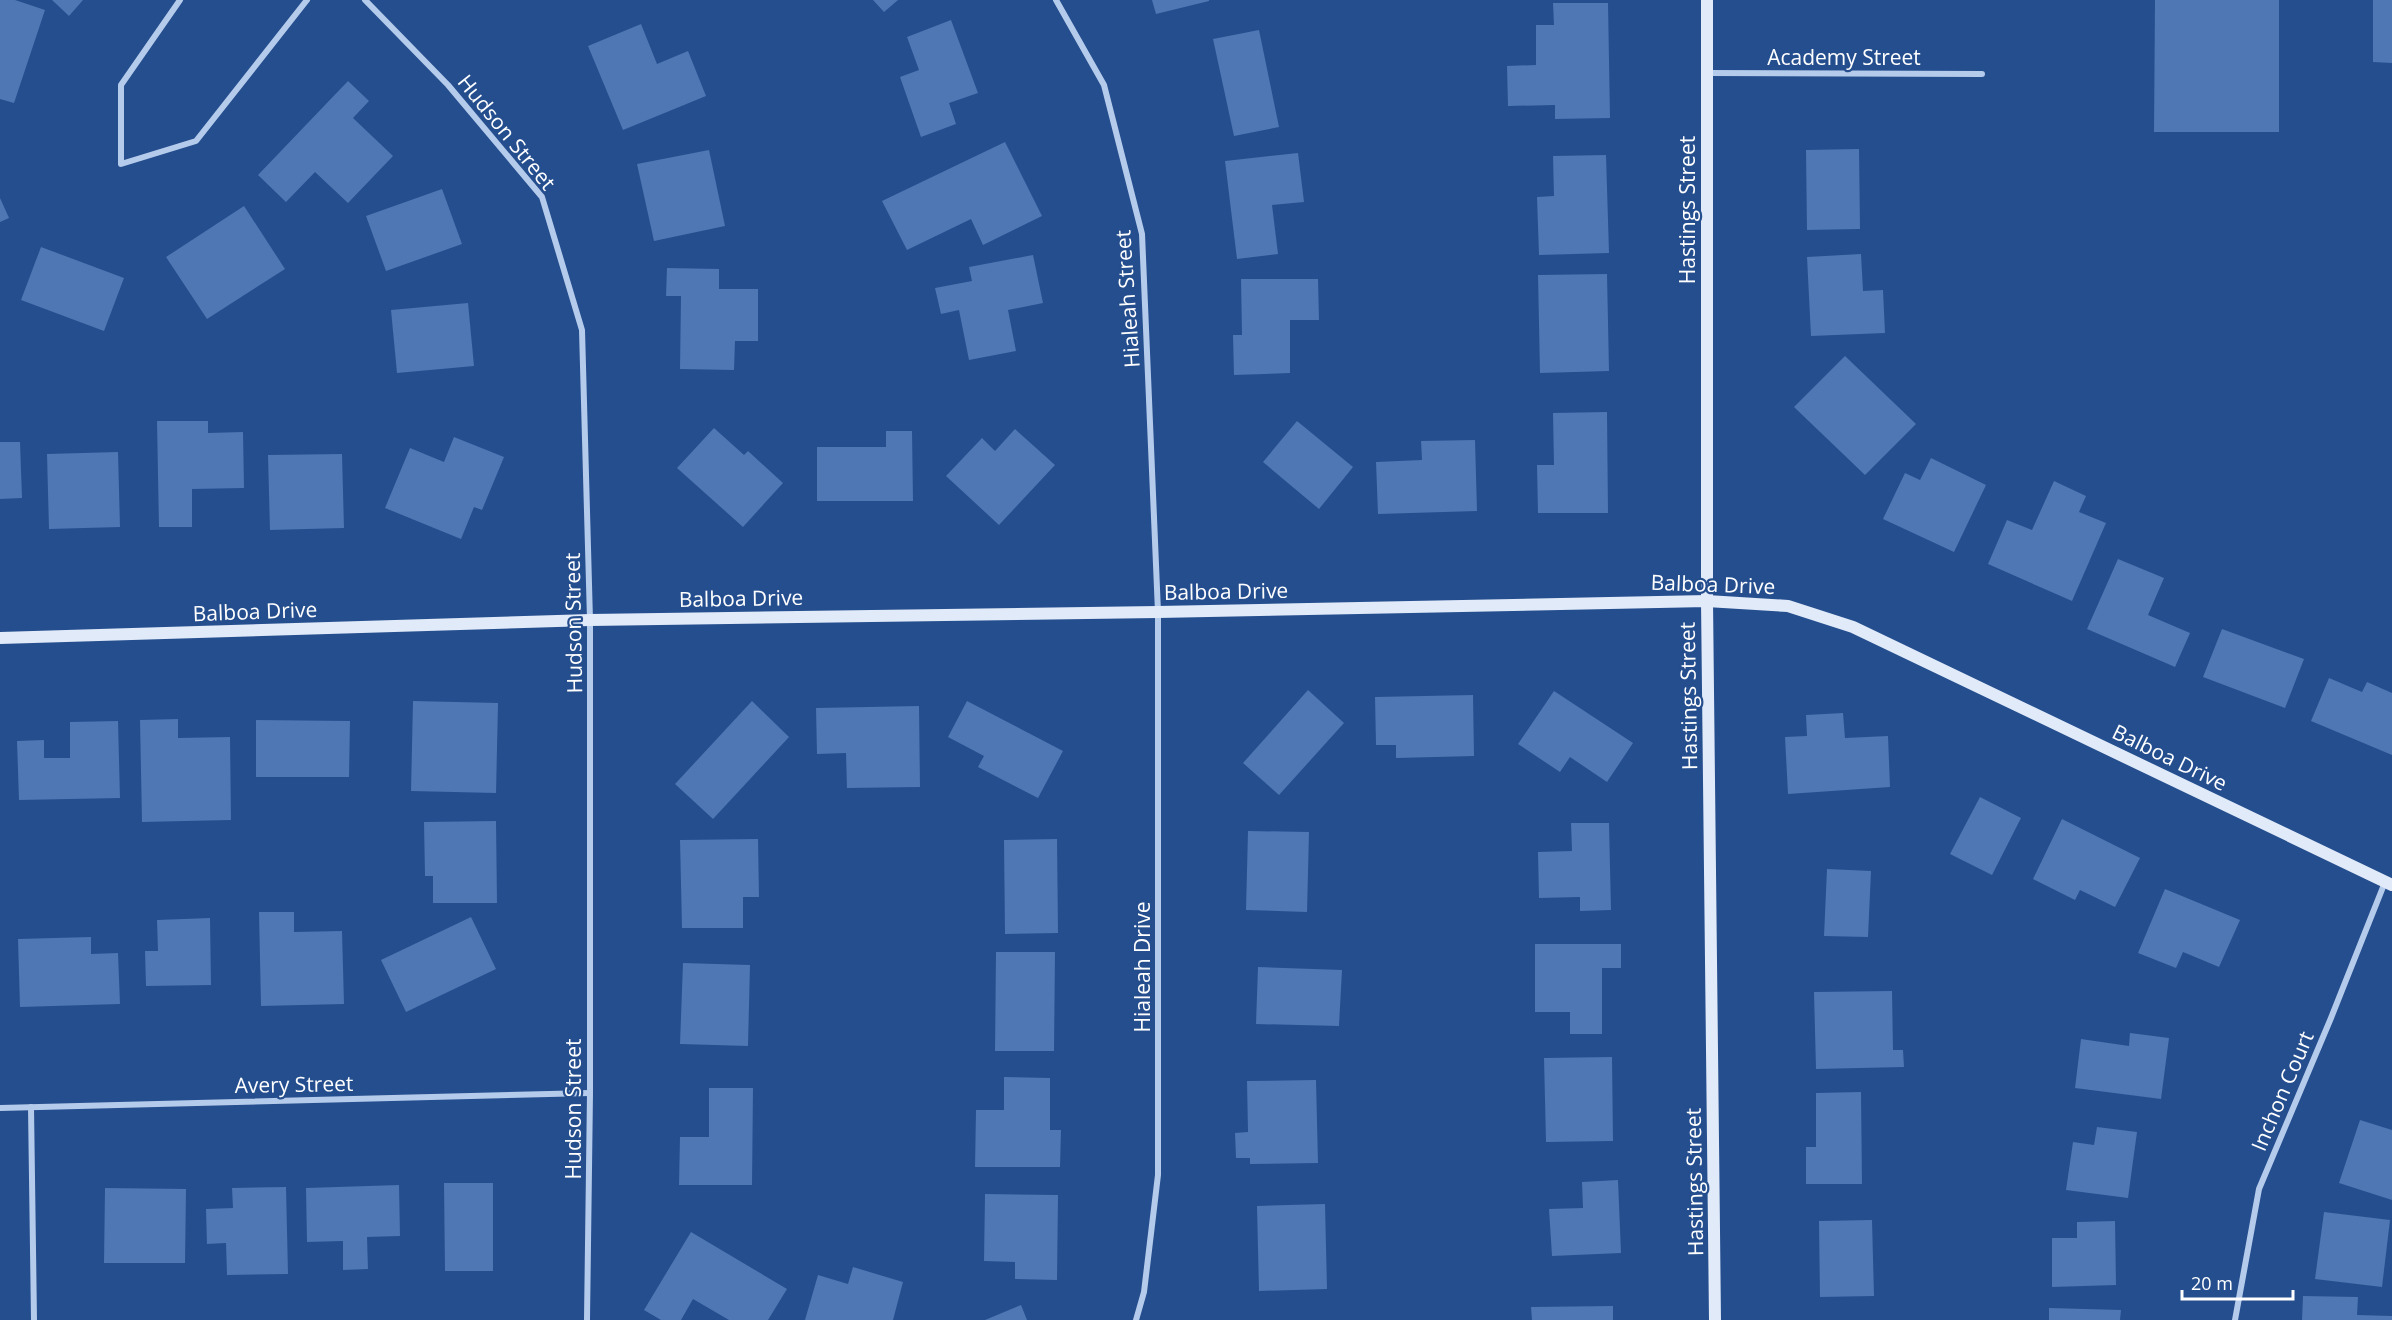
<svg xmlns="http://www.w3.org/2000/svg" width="2392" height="1320" font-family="'Open Sans',sans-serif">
<rect width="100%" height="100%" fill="#254e8e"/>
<g fill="#4e77b4">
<path d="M0,0H15L45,10L14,103L0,99Z"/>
<path d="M52,0H83L69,16Z"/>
<path d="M873,0H898L884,12Z"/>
<path d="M1152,0H1209V1L1156,14Z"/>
<path d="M2155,0H2279V132H2154Z"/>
<path d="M2373,0H2392V63L2373,62Z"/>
<path d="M1553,3H1608L1610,118L1555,119V105L1508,106L1507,66L1536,65V25H1554Z"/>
<path d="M951,20L978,93L949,103L956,124L921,137L900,77L919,70L907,37Z"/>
<path d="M641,24L657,64L688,51L706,96L623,130L588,46Z"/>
<path d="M1259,30L1279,127L1234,136L1213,39Z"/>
<path d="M348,81L369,101L353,118L393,156L348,203L315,172L286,202L258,175Z"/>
<path d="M1005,142L1042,216L983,245L971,219L907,250L882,201Z"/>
<path d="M1859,149L1860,229L1807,230L1806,150Z"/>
<path d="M709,150L725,226L654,241L637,164Z"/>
<path d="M1298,153L1304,202L1272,205L1278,254L1237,259L1225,161Z"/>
<path d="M1606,155L1609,253L1539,255L1537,197L1554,196L1553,156Z"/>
<path d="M442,189L462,244L386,271L366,216Z"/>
<path d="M0,198L9,218L0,222Z"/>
<path d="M244,206L285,269L207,319L166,257Z"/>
<path d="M41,247L124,278L104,331L21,300Z"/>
<path d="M1861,254L1863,291L1883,290L1885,333L1811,336L1807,257Z"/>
<path d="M1033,255L1043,303L1008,310L1016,351L969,360L959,310L941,314L935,288L972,281L969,267Z"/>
<path d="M667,268L719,269V289H758V341H735L734,370L680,369L681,296H666Z"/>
<path d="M1607,274L1609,371L1540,373L1538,275Z"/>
<path d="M1241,279H1318L1319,320H1290V373L1234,375L1233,335H1242Z"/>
<path d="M468,303L474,366L397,373L391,310Z"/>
<path d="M1845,356L1916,424L1865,475L1794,407Z"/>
<path d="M1607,412L1608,513H1538L1537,465H1554L1553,413Z"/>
<path d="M157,421H208V433L243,432L244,488L192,489V527H159Z"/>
<path d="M1297,421L1353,467L1319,509L1263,462Z"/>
<path d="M714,428L744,455L748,451L783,483L743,527L677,468Z"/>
<path d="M1015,429L1055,465L999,525L946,476L982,438L995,451Z"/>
<path d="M886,431H912L913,501H817V447H886Z"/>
<path d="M454,437L504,457L482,510L474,507L461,539L385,508L410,448L444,462Z"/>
<path d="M1475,440L1477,511L1378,514L1376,462L1422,460L1421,441Z"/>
<path d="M0,442H20L22,498L0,499Z"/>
<path d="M118,452L120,527L49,529L47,454Z"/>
<path d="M342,454L344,528L270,530L268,455Z"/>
<path d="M1931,458L1986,485L1954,552L1883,519L1905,473L1920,480Z"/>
<path d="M2054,481L2086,496L2079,512L2106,523L2072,601L1988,564L2007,520L2032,530Z"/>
<path d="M2118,559L2164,578L2148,615L2190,633L2175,667L2087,629Z"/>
<path d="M2222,629L2304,659L2285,708L2203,677Z"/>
<path d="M2329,678L2362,692L2367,682L2392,693V755L2311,721Z"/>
<path d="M1308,690L1344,723L1279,795L1243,763Z"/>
<path d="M1554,691L1633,743L1607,782L1570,757L1560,772L1518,744Z"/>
<path d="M1473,695L1474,756L1396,758V745H1376L1375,697Z"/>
<path d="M413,701L498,703L496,793L411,791Z"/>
<path d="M752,701L789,737L713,819L675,784Z"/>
<path d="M967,701L1063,751L1038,798L978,767L984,756L948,737Z"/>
<path d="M919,706L920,787L847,788L846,753L817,754L816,708Z"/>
<path d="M1843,713L1845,738L1888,736L1890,787L1788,794L1785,737L1807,736L1806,715Z"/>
<path d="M178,719V738L230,737L231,820L142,822L140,720Z"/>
<path d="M256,720L350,721L349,777H256Z"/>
<path d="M118,721L120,798L19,800L17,741L44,740V758H70V722Z"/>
<path d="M1980,797L2021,818L1992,875L1950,854Z"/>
<path d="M2062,819L2140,858L2115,907L2080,890L2075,900L2033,879Z"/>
<path d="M496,821L497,903H433V876H425L424,822Z"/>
<path d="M1571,823H1609L1611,910L1580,911V897L1539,898L1538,852L1572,851Z"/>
<path d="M1248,831L1309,832L1307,912L1246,910Z"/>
<path d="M758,839L759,897H743V928H682L680,840Z"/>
<path d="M1057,839L1058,933L1005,934L1004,840Z"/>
<path d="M1827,869L1871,871L1868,937L1824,936Z"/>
<path d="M2165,889L2240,920L2219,967L2183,952L2176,968L2138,953Z"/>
<path d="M259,912H294V932L342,931L344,1004L261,1006Z"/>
<path d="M471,917L496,969L406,1012L381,960Z"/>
<path d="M210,918L211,985L146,986L145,951H158L157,920Z"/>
<path d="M91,937V954L118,953L120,1004L20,1007L18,939Z"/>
<path d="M1535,944H1621V968H1602V1034H1570V1012H1535Z"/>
<path d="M996,952H1055L1054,1051H995Z"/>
<path d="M683,963L750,965L748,1046L680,1044Z"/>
<path d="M1258,967L1342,970L1339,1026L1256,1024Z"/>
<path d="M1892,991L1893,1050H1903L1904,1067L1816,1069L1814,992Z"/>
<path d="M2130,1033L2169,1038L2161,1099L2075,1088L2081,1039L2129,1046Z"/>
<path d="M1612,1057L1613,1141L1546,1142L1544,1058Z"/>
<path d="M1004,1077L1050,1078V1130H1061L1060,1167H975L976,1110H1004Z"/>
<path d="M1316,1080L1318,1163L1250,1164V1158H1236L1235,1133L1248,1132L1247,1081Z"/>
<path d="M709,1088H753L752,1185H679L680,1137H709Z"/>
<path d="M1861,1092L1862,1184H1806V1147H1816V1093Z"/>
<path d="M2360,1120L2392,1130V1200L2339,1183Z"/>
<path d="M2097,1127L2137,1132L2128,1198L2066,1190L2073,1142L2094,1145Z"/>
<path d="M1618,1180L1621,1253L1552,1256L1549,1209L1583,1208L1582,1182Z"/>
<path d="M444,1183H493V1271H445Z"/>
<path d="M399,1185L400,1236L367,1237L368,1269L343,1270V1241L307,1242L306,1188Z"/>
<path d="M286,1187L288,1274L227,1275L226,1243L207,1244L206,1209L233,1208L232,1188Z"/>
<path d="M105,1188L186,1189L185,1263H104Z"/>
<path d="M985,1194L1058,1195L1057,1280L1015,1279V1262L984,1261Z"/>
<path d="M1325,1204L1327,1289L1259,1291L1257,1206Z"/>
<path d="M2324,1212L2390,1220L2382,1287L2315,1279Z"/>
<path d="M1872,1220L1874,1296L1820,1297L1819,1221Z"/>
<path d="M2115,1221L2116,1285L2052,1287V1238H2077V1222Z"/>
<path d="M691,1232L787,1289L768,1320H729L693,1299L681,1320H661L644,1310Z"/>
<path d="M853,1267L903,1282L893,1320H805L818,1275L848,1284Z"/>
<path d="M2303,1296L2358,1297L2357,1315L2392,1316V1320H2302Z"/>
<path d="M1021,1305L1027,1320H985Z"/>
<path d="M1613,1306V1320H1532L1531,1307Z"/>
<path d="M2049,1308L2121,1310L2120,1320H2049Z"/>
</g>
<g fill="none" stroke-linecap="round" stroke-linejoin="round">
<g stroke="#b5cbeb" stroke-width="6">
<path d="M180,0L121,85V164L196,141L307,0"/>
<path d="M365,0L448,85L542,197L582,330L590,620V1093L587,1320"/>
<path d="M1056,0L1104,85L1142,234L1158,612V1175L1144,1292L1136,1320"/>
<path d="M1707,73L1982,74"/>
<path d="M31,1107L34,1320"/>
<path d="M0,1108L590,1093"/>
<path d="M2235,1320L2259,1189L2331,1018L2385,882"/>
</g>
<g stroke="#e0eaf9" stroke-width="12">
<path d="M1707,0V601L1715,1320"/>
<path d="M0,638L590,620L1158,612L1707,601L1788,606L1853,627L2392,885"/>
</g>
</g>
<g text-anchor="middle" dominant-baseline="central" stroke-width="4.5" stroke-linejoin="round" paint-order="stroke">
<g font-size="21" fill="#fff" stroke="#254e8e">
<text x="1844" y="57">Academy Street</text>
<text transform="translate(507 132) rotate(51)">Hudson Street</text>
<text transform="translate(1687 210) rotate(-90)">Hastings Street</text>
<text transform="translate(1127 299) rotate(-94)">Hialeah Street</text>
<text transform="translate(1713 584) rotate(2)">Balboa Drive</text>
<text transform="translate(1226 591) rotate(-1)">Balboa Drive</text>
<text transform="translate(741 598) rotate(-1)">Balboa Drive</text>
<text transform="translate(255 611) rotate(-2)">Balboa Drive</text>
<text transform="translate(573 623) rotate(-91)">Hudson Street</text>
<text transform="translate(1688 696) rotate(-91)">Hastings Street</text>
<text transform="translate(2170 757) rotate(26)">Balboa Drive</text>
<text transform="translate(1142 967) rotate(-90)">Hialeah Drive</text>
<text transform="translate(294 1084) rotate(-1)">Avery Street</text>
<text transform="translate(2282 1091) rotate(-67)">Inchon Court</text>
<text transform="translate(573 1109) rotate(-90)">Hudson Street</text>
<text transform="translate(1694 1182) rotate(-91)">Hastings Street</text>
</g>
</g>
<path d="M2182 1290v9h111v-9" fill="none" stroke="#ffffff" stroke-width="3"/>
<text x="2191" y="1290" font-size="18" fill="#ffffff" stroke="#254e8e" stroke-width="4.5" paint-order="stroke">20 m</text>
</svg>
